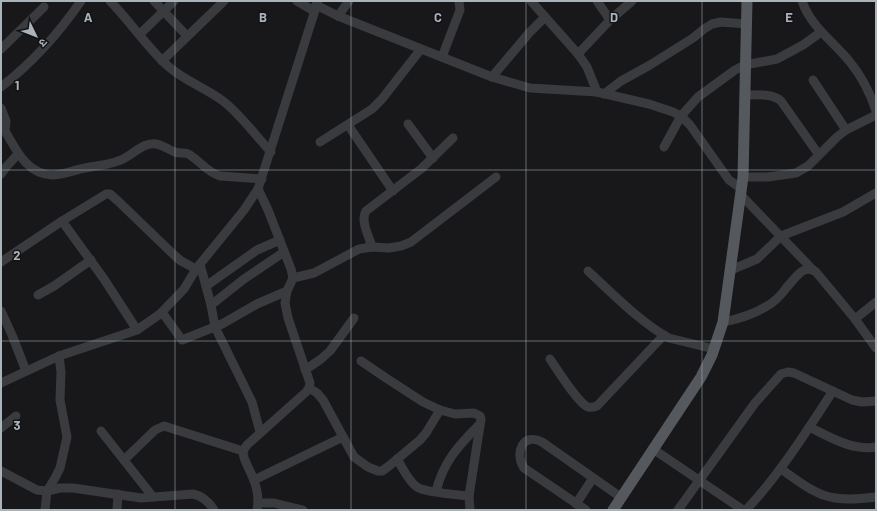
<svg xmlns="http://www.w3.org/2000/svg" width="877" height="511" font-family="Barlow,'Noto Sans Devanagari',sans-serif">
<rect width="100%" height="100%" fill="#18181a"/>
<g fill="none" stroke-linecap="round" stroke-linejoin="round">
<g stroke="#393b3f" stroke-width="9">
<path d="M110,1C131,22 147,48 169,67C185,81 206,88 223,101C241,115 255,135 271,152"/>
<path d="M154,1L187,36"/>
<path d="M297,1L314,11"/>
<path d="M531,1L578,54L587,67L597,92"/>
<path d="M597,1L610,20"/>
<path d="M802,1C811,27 833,41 850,62C862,77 870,92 876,111"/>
<path d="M316,5L338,16L492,77L530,88L597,92L649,104L673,112L681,116L690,125L729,180L742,189"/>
<path d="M338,16L349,1"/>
<path d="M140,34L174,1"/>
<path d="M1,49L44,7"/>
<path d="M578,54L610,20L632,1"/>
<path d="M442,57L460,10L459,1"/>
<path d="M162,61L224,1"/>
<path d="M492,77L529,33L545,17"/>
<path d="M813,80L846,130"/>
<path d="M1,87C32,63 59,33 81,1"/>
<path d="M604,94L621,81L650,65L693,38L704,29L712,24L721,22L746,24"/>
<path d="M745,95C756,95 772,93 781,101L819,155"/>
<path d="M1,108L6,121L5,131"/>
<path d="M408,124L433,158"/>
<path d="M348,125L393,191"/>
<path d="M1,129L5,131C16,149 26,174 52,175C63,175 74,170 85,168C98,165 111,165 123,159C134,154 143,142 156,144C163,145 169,150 175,152C180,154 186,152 190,155C201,162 207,172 220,176L262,179"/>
<path d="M320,142L372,109L382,99L421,49"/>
<path d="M664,147L681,116L698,97L724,78L735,70L745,65L777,59L803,45L821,32"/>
<path d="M1,174L7,166L18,154"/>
<path d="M743,177H768L796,173L808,166L837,137L846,130L876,115"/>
<path d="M741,195L813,270"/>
<path d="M62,221L104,279L137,330"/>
<path d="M372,247C369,236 360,221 366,211L421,169L453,138"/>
<path d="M1,262L62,221L106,194H110L118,201L173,254L181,261L196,269"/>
<path d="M200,264L211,305L215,327L252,402L260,432"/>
<path d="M731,270L757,259L781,236L843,212L876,193"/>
<path d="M588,271C612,293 641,323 669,338L714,349"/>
<path d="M293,278L314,273L359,249L372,247L389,248L401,246L411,242L496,177"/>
<path d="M206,286L257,250L280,240"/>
<path d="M38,295L54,286L91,260"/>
<path d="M211,305L244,279L284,252"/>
<path d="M1,311L12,335L26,371"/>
<path d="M162,312L182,340L222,324L257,304L287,291"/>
<path d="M855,319L876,302"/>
<path d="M723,322C739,319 753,315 767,306C775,302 782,294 787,287C794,280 804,262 816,272L855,319L876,348"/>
<path d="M550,359C557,369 578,403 588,407C591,408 594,407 597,406L664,335"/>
<path d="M361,361L386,378L423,402L440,410L455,414L474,413L480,416L481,419L469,496L470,510"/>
<path d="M305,370L321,359L330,351L354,318"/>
<path d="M1,383L59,356L137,330L160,314L184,289L196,269L244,210L258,189L318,1"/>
<path d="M309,388L317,393L323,400L354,457L368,467L378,471H382L389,466L420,440L426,433L440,410"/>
<path d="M809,427C830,437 852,451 876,447"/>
<path d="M1,428L16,416"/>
<path d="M101,431L153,497"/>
<path d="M653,449L743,510"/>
<path d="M397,459C403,468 408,481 417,487C423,492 459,495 469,496"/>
<path d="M124,460L155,430L164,426L243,451"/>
<path d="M781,469C794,478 808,490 823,495C840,501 859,499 876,497"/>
<path d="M1,471L37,490L47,491L60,488H73L141,498L193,494C203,496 209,502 214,510"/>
<path d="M254,480L343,437"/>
<path d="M436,491C444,461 458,446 480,424"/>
<path d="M259,503H274L303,510"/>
<path d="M576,504L593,478"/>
<path d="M45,510L47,491L55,478L60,468L67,437L60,400L61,372L59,356"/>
<path d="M117,510L118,494"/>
<path d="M257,510C260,494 255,481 248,467C246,463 243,457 243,452C244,449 246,446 248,444L306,392L309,388L310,383L288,318L285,303L287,291L293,278L291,269L268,210L258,189"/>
<path d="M586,510L524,468C514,453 523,432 542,442L622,498"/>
<path d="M678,510L755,403L781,374L788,372L794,373L852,400L862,402L876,401"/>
<path d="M746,510C780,474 806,432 833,391"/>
</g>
<path stroke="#55595e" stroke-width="11" d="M613,510L701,377L712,355L723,322L743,177L747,1"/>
</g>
<path fill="none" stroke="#aab2ba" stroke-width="1" stroke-opacity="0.55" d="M175,1V510M351,1V510M526,1V510M702,1V510M1,170H876M1,341H876"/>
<g font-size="13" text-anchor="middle" font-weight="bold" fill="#aab2ba" stroke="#131315" stroke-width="3" stroke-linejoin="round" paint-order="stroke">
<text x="88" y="22">A</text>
<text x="263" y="22">B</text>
<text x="438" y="22">C</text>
<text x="614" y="22">D</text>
<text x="789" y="22">E</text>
<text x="17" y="90">1</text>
<text x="17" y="260">2</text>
<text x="17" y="430">3</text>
</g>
<rect width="877" height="511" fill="none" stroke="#aab2ba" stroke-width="4"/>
<g transform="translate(36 36) rotate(133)" stroke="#131315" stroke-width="3" paint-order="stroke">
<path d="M0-3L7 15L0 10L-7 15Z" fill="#aab2ba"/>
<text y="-6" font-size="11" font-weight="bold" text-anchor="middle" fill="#aab2ba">उ</text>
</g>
</svg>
